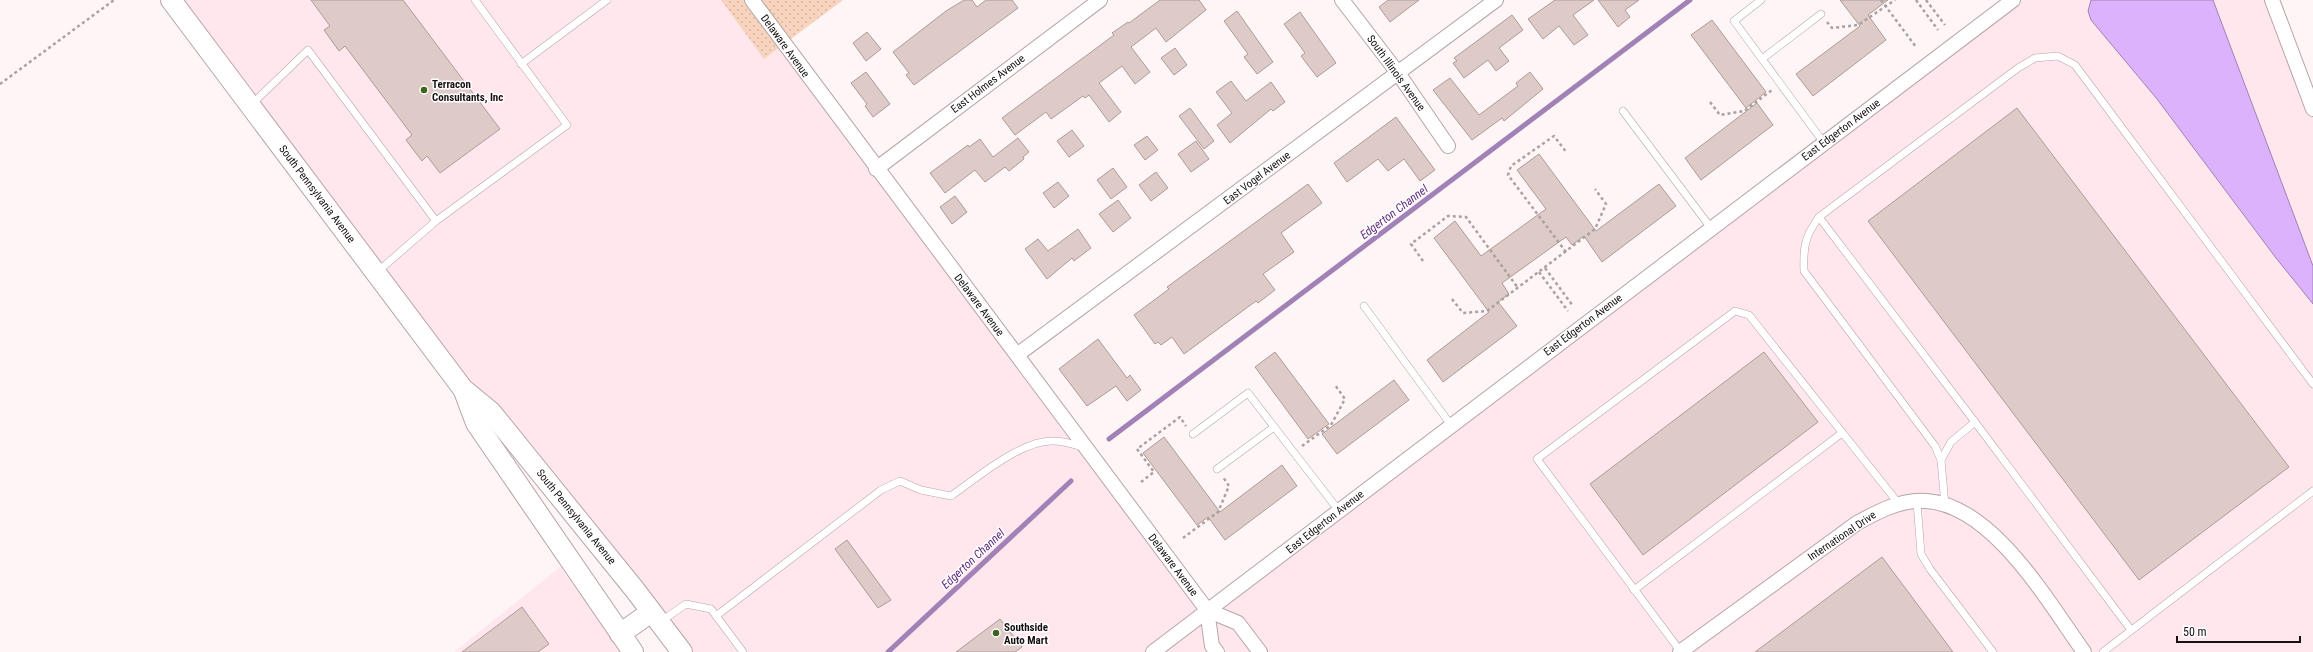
<svg xmlns="http://www.w3.org/2000/svg" width="2313" height="652" font-family="'Roboto Condensed',sans-serif">
<defs>
<pattern id="park-dots" width="8" height="8" patternUnits="userSpaceOnUse"><rect width="8" height="8" fill="#f8d4be"/><path d="M2 2h.1M6 6h.1" fill="none" stroke="#d4b5a2" stroke-width="1.8" stroke-linecap="round"/></pattern>
</defs>
<rect width="100%" height="100%" fill="#fdf5f6"/>
<g fill="#ffe7ed">
<path d="M171,0H769L784,45L1207,610L2014,0H2272L2313,109V652H682L526,455Z"/>
<path d="M560,567L622,652H454Z"/>
</g>
<path fill="url(#park-dots)" d="M721,0H843L764,59Z"/>
<path fill="#ddb2fd" stroke="#a181b6" d="M2091,0H2213L2313,266V304L2276,258L2157,99L2091,20L2088,11Z"/>
<g fill="none" stroke-linecap="round" stroke-linejoin="round">
<g stroke="#a181b6" stroke-width="5">
<path d="M1109,439L1690,0"/>
<path d="M888,652L1071,481"/>
</g>
</g>
<g fill="#decac6" stroke="#ae9b98">
<path d="M311,0H403L500,129L440,173L427,156L422,161L406,140L412,135L345,46L339,51L324,30L330,26Z"/>
<path d="M964,0H972L977,7L986,0H1012L1018,8L914,85L906,75L909,73L893,52L946,11Z"/>
<path d="M1160,0H1199L1206,10L1166,42L1156,28L1131,47L1150,72L1135,84L1122,66L1099,83L1121,112L1109,122L1089,95L1085,98L1083,96L1051,119L1046,112L1015,135L1002,118L1114,35L1112,33L1128,22L1129,23Z"/>
<path d="M1388,0H1419L1390,22L1379,7Z"/>
<path d="M1555,0H1594L1573,15L1588,35L1574,45L1559,26L1543,39L1528,19Z"/>
<path d="M1598,0H1639L1625,10L1630,17L1618,27Z"/>
<path d="M1840,0H1888L1868,15L1886,40L1813,96L1796,74L1860,26Z"/>
<path d="M1237,11L1273,62L1257,74L1244,57L1248,54L1224,21Z"/>
<path d="M1300,12L1336,63L1317,77L1301,56L1305,53L1284,24Z"/>
<path d="M1512,15L1523,30L1499,48L1509,61L1496,71L1488,60L1464,78L1453,63L1457,61L1454,58Z"/>
<path d="M1712,20L1766,92L1746,108L1691,35Z"/>
<path d="M867,32L881,49L866,61L853,43Z"/>
<path d="M1175,48L1187,65L1174,75L1161,58Z"/>
<path d="M866,72L890,104L873,117L865,106L867,104L851,83Z"/>
<path d="M1530,72L1543,89L1504,121L1502,118L1472,140L1433,90L1450,78L1479,115L1518,86L1516,83Z"/>
<path d="M1231,81L1246,101L1271,82L1285,102L1273,111L1271,109L1230,143L1217,125L1232,113L1216,92Z"/>
<path d="M1757,103L1773,125L1701,180L1685,158Z"/>
<path d="M1190,108L1214,141L1204,149L1179,116Z"/>
<path d="M2017,108L2289,467L2139,580L1868,221Z"/>
<path d="M1396,117L1435,170L1420,181L1404,159L1388,171L1378,159L1347,182L1334,163Z"/>
<path d="M1072,130L1084,146L1069,157L1057,141Z"/>
<path d="M1147,136L1158,150L1145,160L1134,145Z"/>
<path d="M1018,138L1029,152L1023,157L1024,159L1009,171L1005,167L985,182L975,170L945,193L930,173L968,145L969,147L980,139L993,157Z"/>
<path d="M1196,141L1209,159L1191,172L1178,154Z"/>
<path d="M1539,154L1596,231L1659,184L1676,206L1602,262L1584,236L1572,245L1566,237L1502,283L1509,294L1498,302L1517,326L1443,382L1427,360L1489,312L1434,238L1455,221L1481,256L1546,209L1517,170Z"/>
<path d="M1113,168L1127,187L1111,199L1097,180Z"/>
<path d="M1156,172L1168,188L1151,201L1139,185Z"/>
<path d="M1058,182L1069,196L1054,208L1043,193Z"/>
<path d="M1308,184L1322,203L1281,233L1294,252L1263,274L1275,290L1258,303L1256,301L1184,354L1172,337L1161,345L1158,342L1155,344L1134,315L1169,289L1167,287Z"/>
<path d="M955,196L967,212L952,224L940,207Z"/>
<path d="M1118,200L1131,218L1113,232L1099,214Z"/>
<path d="M1078,229L1091,248L1074,261L1072,258L1047,279L1025,249L1038,239L1048,251Z"/>
<path d="M1098,339L1127,378L1130,375L1141,390L1127,401L1116,386L1087,406L1059,369Z"/>
<path d="M1275,352L1329,424L1308,439L1255,367Z"/>
<path d="M1764,352L1818,422L1643,555L1590,484Z"/>
<path d="M1394,380L1409,400L1337,454L1322,434Z"/>
<path d="M1164,437L1220,512L1282,465L1297,486L1225,540L1208,517L1197,525L1143,453Z"/>
<path d="M847,540L891,600L878,608L835,549Z"/>
<path d="M1882,557L1953,652H1755Z"/>
<path d="M522,607L549,644L538,652H462Z"/>
<path d="M1000,619L1022,647L1015,652H956Z"/>
</g>
<g fill="none" stroke-linecap="round" stroke-linejoin="round">
<g stroke="#b7a4a8" stroke-width="8">
<g id="lane">
<path d="M1761,0L1734,21L1824,143"/>
<path d="M1762,59L1821,14"/>
<path d="M521,64L607,0"/>
<path d="M252,104L308,50L436,221L567,125L475,0"/>
<path d="M1623,111L1711,228"/>
<path d="M1819,217L1975,422L1951,442L1941,460"/>
<path d="M376,273L436,221"/>
<path d="M1364,306L1451,425"/>
<path d="M1975,422L2131,630"/>
<path d="M1193,434L1248,393L1339,511"/>
<path d="M1217,469L1274,427"/>
<path d="M1917,502L1921,554L1930,569L1993,652"/>
<path d="M1945,505L1941,460L1935,446L1804,271C1803,247 1805,236 1819,217L2018,68L2035,58L2058,56L2075,65L2313,384"/>
<path d="M1634,590L1842,433"/>
<path d="M716,616L881,490L900,481L921,490L951,496C977,478 1021,440 1053,441C1064,441 1073,444 1083,447"/>
<path d="M660,622L686,604L711,609L743,652"/>
<path d="M1681,652L1537,459L1735,311L1749,315L1899,504"/>
<path d="M2103,652L2313,491"/>
</g>
</g>
<g stroke="#b7a4a8" stroke-width="16">
<g id="street">
<path d="M752,0L1207,610L1212,646L1217,652"/>
<path d="M1342,0L1398,73L1448,146"/>
<path d="M2272,0L2313,109"/>
<path d="M876,169L1100,0"/>
<path d="M1017,355L1496,0"/>
<path d="M1207,610L1238,623L1260,652"/>
<path d="M1153,652L2013,0"/>
<path d="M1680,652L1857,523C1877,512 1901,499 1926,501C1993,505 2048,602 2084,652"/>
</g>
</g>
<g stroke="#b7a4a8" stroke-width="22">
<g id="secondary">
<path d="M171,0L463,389L491,412L635,590L682,652"/>
<path d="M464,391L476,423L633,652"/>
<path d="M620,634L651,612"/>
</g>
</g>
<g stroke="#a9a1a2" stroke-width="2.5" stroke-dasharray="3 3" stroke-linecap="butt">
<path d="M1881,0L1916,47"/>
<path d="M1916,0L1938,30"/>
<path d="M1926,0L1945,25"/>
<path d="M1827,22L1832,28L1858,25L1895,0"/>
<path d="M0,84L114,0"/>
<path d="M1710,102L1720,115L1744,111L1772,90"/>
<path d="M1566,252L1508,175L1511,166L1554,136L1567,153"/>
<path d="M1423,261L1411,244L1448,216L1466,217L1518,288"/>
<path d="M1545,268L1573,306"/>
<path d="M1539,272L1568,311"/>
<path d="M1452,299L1463,313L1487,311L1595,229L1606,204L1595,189"/>
<path d="M1302,446L1331,425L1345,399L1335,385"/>
<path d="M1141,482L1154,472L1137,449L1180,417L1186,426"/>
<path d="M1183,538L1218,512L1229,486L1223,477"/>
</g>
<use href="#lane" stroke="#fff" stroke-width="7"/>
<use href="#street" stroke="#fff" stroke-width="14"/>
<use href="#secondary" stroke="#fff" stroke-width="20"/>
</g>
<g fill="#3e631d" stroke="#fff" stroke-width="1.5">
<circle cx="424" cy="90" r="4"/>
<circle cx="996" cy="633" r="4"/>
</g>
<g text-anchor="middle" dominant-baseline="central" stroke-width="3" stroke-linejoin="round" paint-order="stroke">
<g font-size="11" fill="#161011" stroke="#fff">
<text transform="translate(785 46) rotate(54)">Delaware Avenue</text>
<text transform="translate(1396 73) rotate(54)">South Illinois Avenue</text>
<text transform="translate(988 84) rotate(-37)">East Holmes Avenue</text>
<text transform="translate(1841 130) rotate(-37)">East Edgerton Avenue</text>
<text transform="translate(1257 178) rotate(-37)">East Vogel Avenue</text>
<text transform="translate(317 194) rotate(53)">South Pennsylvania Avenue</text>
<text transform="translate(979 305) rotate(53)">Delaware Avenue</text>
<text transform="translate(1583 325) rotate(-37)">East Edgerton Avenue</text>
<text transform="translate(576 517) rotate(51)">South Pennsylvania Avenue</text>
<text transform="translate(1325 522) rotate(-38)">East Edgerton Avenue</text>
<text transform="translate(1842 536) rotate(-34)">International Drive</text>
<text transform="translate(1173 565) rotate(53)">Delaware Avenue</text>
</g>
<g font-size="11" font-weight="bold" fill="#161011" stroke="#fff" text-anchor="start">
<text x="432" y="84">Terracon<tspan x="432" dy="13">Consultants, Inc</tspan></text>
<text x="1004" y="627">Southside<tspan x="1004" dy="13">Auto Mart</tspan></text>
</g>
<g font-size="12" font-style="italic" fill="#612c81" stroke="#fff">
<text transform="translate(1394 212) rotate(-37)">Edgerton Channel</text>
<text transform="translate(973 559) rotate(-43)">Edgerton Channel</text>
</g>
</g>
<path d="M2177 636v6h123v-6" fill="none" stroke="#161011" stroke-width="2"/>
<text x="2183" y="636" font-size="12" fill="#161011" stroke="#ffffff" stroke-width="3" paint-order="stroke">50 m</text>
</svg>
